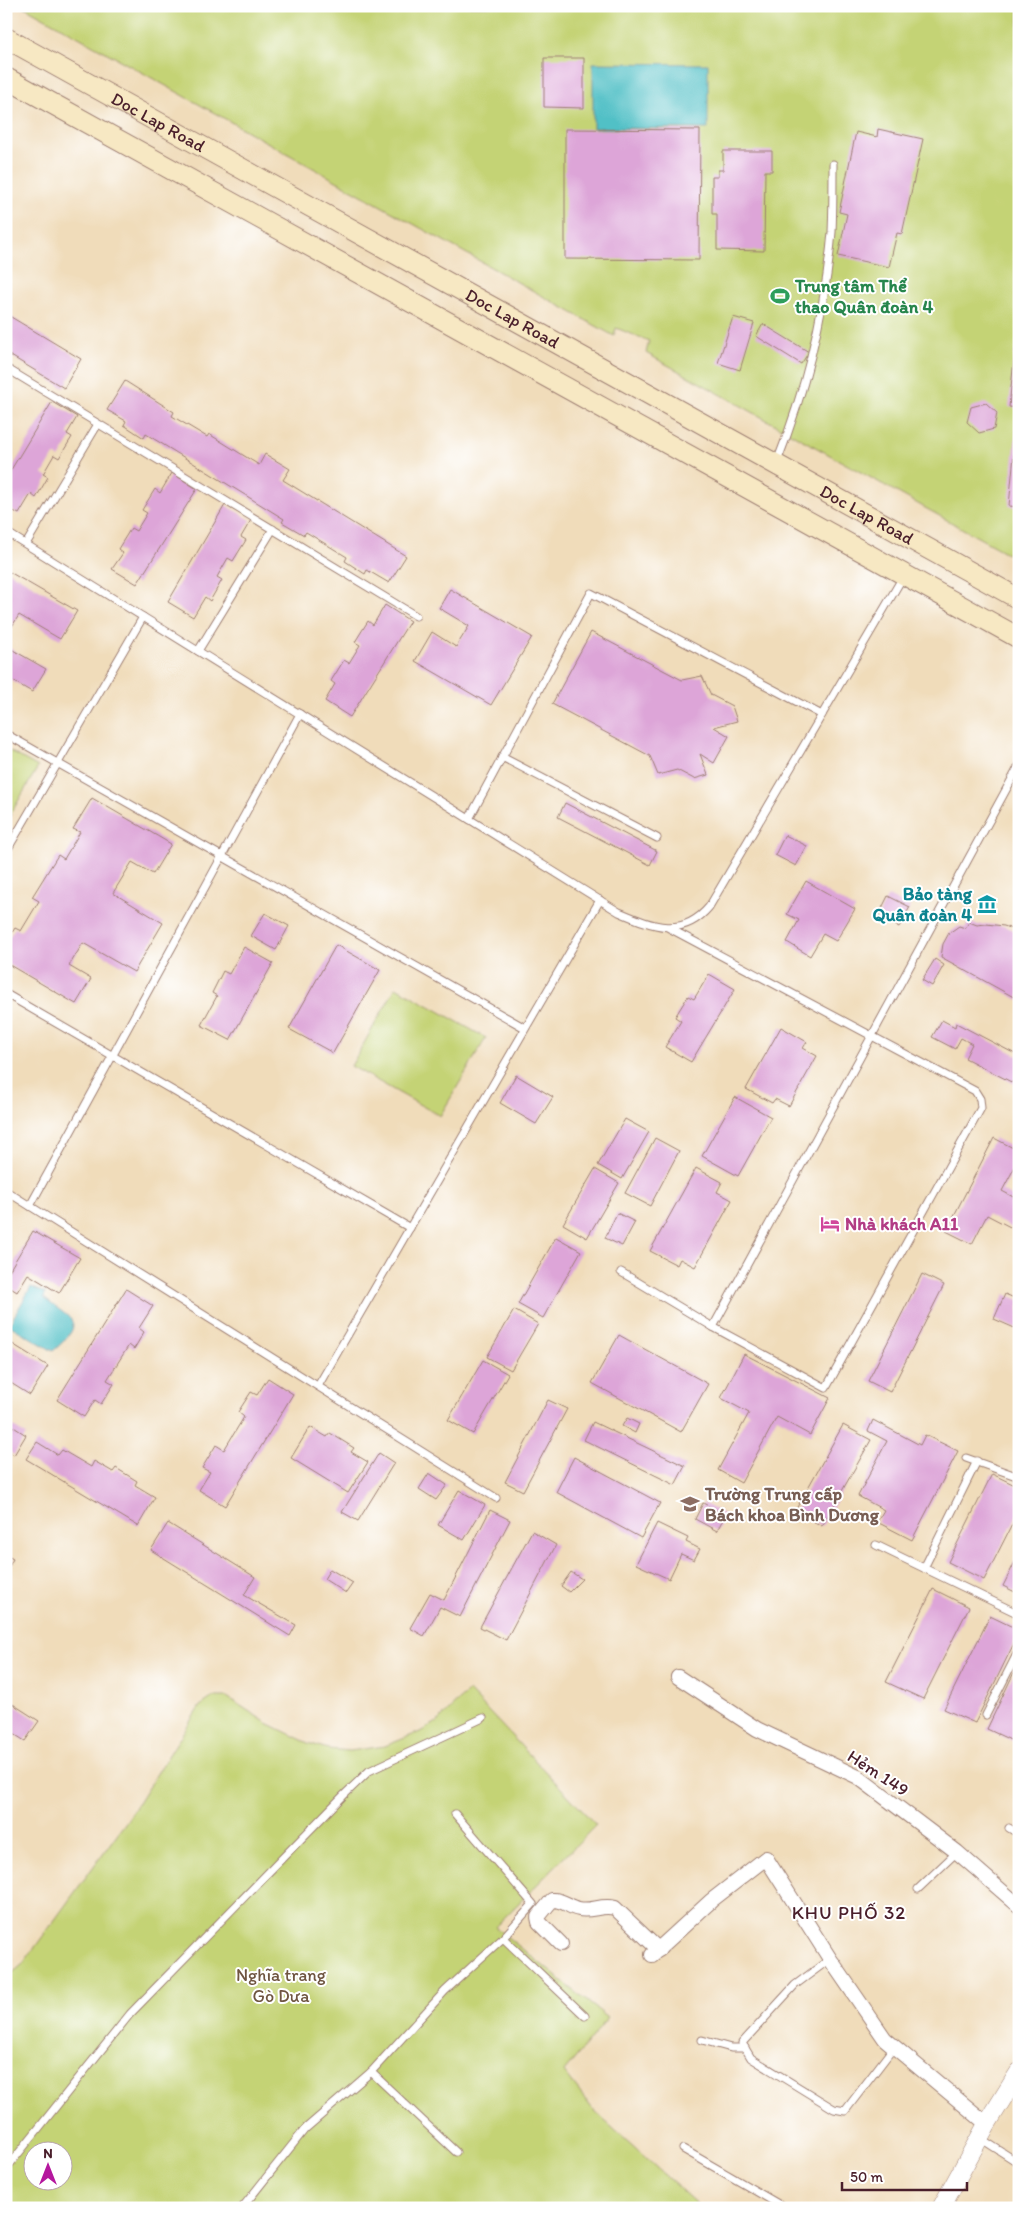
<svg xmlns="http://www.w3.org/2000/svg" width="1025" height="2214" font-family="Itim,sans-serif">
<rect width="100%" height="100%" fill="#fff"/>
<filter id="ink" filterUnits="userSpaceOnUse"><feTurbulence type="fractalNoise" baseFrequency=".02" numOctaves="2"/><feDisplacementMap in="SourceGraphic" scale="10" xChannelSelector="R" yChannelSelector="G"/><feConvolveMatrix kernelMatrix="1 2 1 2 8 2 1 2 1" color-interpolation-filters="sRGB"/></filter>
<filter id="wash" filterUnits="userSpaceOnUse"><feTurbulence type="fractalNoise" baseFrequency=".0096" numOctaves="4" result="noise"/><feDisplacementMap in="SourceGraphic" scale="20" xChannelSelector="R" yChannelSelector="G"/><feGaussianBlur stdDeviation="1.12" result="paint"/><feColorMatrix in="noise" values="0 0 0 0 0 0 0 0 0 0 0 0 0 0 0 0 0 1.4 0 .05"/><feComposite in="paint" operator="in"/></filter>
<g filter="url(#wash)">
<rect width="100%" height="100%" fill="#f0dcba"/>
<g fill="#c4d375" stroke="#877950" fill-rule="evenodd">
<path d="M23,6H1019V560L646,353L649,341L616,328L614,336Z"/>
<path d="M6,749L38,767L6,822Z"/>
<path d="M396,987L486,1038L440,1116L351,1066Z"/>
<path d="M469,1691L596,1825L495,1927L608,2018L564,2072L595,2112L701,2208H6V1978L22,1965L128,1819L200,1706L213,1697H227L267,1723L308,1743L328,1749L350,1751L385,1746L420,1732L437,1722ZM32,2152H62V2182H32Z"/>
</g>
<g fill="#51c0c6" stroke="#4e7078">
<path d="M593,63L708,64V129L593,128Z"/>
<path d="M31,1287L45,1293L44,1298C70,1320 89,1320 53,1351L9,1325Z"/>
</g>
<g id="blocks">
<g fill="#dda5d8">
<path d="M544,58H584V108L544,107Z"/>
<path d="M565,129L700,130L699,260L565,259Z"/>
<path d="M878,129L923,139L902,234L897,233L889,267L838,256L847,214L839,212L856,132L877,137Z"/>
<path d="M723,151H772V171H765L764,251L717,250V214H712V177H718V170H723Z"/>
<path d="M6,314L81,359L64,388L6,353Z"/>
<path d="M733,317L754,323L740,370L718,363Z"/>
<path d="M763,324L809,352L801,364L756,336Z"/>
<path d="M1015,350H1019V408L1009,407Z"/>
<path d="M125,381L174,412L172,416L207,437L209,434L259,465L265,454L290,469L283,480L406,556L389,583L367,570L365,574L345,561L347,557L306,532L304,535L282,522L284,519L146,434L144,438L124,425L126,421L107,410Z"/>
<path d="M52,402L77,417L67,434L72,437L59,458L54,455L43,474L48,477L36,498L31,494L19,514L6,507V478Z"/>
<path d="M986,403L997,413L994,429L979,433L967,422L971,407Z"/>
<path d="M1017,424H1019V507L1009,506Z"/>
<path d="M172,473L197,489L137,584L112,569L123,553L118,549L131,528L136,531L147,513L142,510L155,489L160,493Z"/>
<path d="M225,505L251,520L241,537L246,540L233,561L228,558L217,577L222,580L210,601L205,597L193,617L168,602Z"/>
<path d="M6,570L77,611L60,639L19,615L6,636Z"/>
<path d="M450,589L532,637L491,705L415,661L432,632L456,647L469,626L439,608Z"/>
<path d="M385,605L410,621L350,717L325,701L335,684L331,681L344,660L349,663L360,645L355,642L368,621L373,625Z"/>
<path d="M591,632L682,680L702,676L711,695L732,706L737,721L714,727L729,736L714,763L700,754L708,775L694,779L677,770L658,775L650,756L552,704Z"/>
<path d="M6,646L46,669L32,692L6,677Z"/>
<path d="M92,798L171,844L153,874L132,862L113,893L163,923L134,972L83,943L69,966L91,979L76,1004L6,963V942L15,928L21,931L39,901L32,897L58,855L64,859L80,832L73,829Z"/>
<path d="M565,803L657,851L650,865L558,817Z"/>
<path d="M785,835L807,846L796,866L775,855Z"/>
<path d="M806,881L855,909L836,941L823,934L810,956L787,942L799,920L787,914Z"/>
<path d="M888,896L910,907L899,927L878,916Z"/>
<path d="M265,913L289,926L276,950L251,936Z"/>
<path d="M969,922L977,925L986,924L1004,926L1019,932V1000L941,957L943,944L949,933L959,926L965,928Z"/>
<path d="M336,945L380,970L333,1053L289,1029Z"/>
<path d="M244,947L273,963L230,1040L201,1025L217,996L212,993L223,971L229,974Z"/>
<path d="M935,959L944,965L932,986L922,980Z"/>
<path d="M709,974L735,989L691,1062L665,1047L681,1021L675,1017L688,996L694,999Z"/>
<path d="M942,1020L955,1027L956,1023L1019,1056L1017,1085L965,1058L972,1044L961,1038L955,1049L932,1037Z"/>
<path d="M781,1027L807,1042L803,1048L817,1056L789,1106L775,1099L772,1103L746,1089Z"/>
<path d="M516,1075L553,1097L536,1124L500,1103Z"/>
<path d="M735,1097L771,1117L738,1176L702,1156Z"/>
<path d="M625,1119L649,1132L622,1179L598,1165Z"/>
<path d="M655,1138L679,1151L650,1206L625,1193Z"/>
<path d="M994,1138L1019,1151V1159L1002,1191L1019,1200V1220L1014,1229L987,1215L972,1244L946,1231Z"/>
<path d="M696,1168L722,1182L717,1192L732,1200L695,1267L680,1259L677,1265L650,1251Z"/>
<path d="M595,1169L619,1183L587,1238L563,1224Z"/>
<path d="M617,1213L635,1222L622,1246L605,1238Z"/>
<path d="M33,1231L80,1258L59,1293L28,1274L17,1292L6,1285V1276Z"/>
<path d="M556,1237L581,1251L543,1318L518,1304Z"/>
<path d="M922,1274L944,1285L890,1392L868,1381Z"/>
<path d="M126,1289L153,1306L139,1328L144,1332L134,1349L129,1345L107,1380L114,1384L101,1404L95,1400L84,1417L57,1400Z"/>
<path d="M1005,1294L1019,1300V1330L994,1319Z"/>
<path d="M514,1310L538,1324L511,1370L487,1357Z"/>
<path d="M619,1335L708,1384L681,1432L592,1383Z"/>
<path d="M6,1340L48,1366L30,1395L6,1380Z"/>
<path d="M744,1354L830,1398L810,1435L777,1417L741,1483L718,1470L749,1413L721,1398Z"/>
<path d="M483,1360L508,1374L473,1434L448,1420Z"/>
<path d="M268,1378L293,1394L225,1506L199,1490L210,1472L202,1468L216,1445L224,1450L244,1417L238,1412L251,1392L257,1395Z"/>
<path d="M548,1400L567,1409L523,1491L505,1482Z"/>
<path d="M627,1418L639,1424L635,1433L622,1426Z"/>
<path d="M873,1420L920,1445L925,1435L958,1451L912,1540L877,1522L884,1510L858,1496L887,1441L868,1431Z"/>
<path d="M6,1422L26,1435L14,1455L6,1450Z"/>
<path d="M593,1422L685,1466L675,1485L584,1440Z"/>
<path d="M843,1425L871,1440L822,1526L795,1511Z"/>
<path d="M310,1427L327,1437L330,1433L354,1448L351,1452L368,1462L348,1493L291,1458Z"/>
<path d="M37,1442L58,1455L62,1450L91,1467L94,1461L113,1472L116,1468L137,1481L135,1485L155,1497L138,1526L26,1459Z"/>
<path d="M379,1453L394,1463L358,1521L342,1512Z"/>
<path d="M574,1457L660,1503L641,1538L556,1492Z"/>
<path d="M429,1473L447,1485L436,1500L419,1489Z"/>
<path d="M992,1474L1019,1487V1511L984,1580L948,1562Z"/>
<path d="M459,1490L485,1505L464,1540L438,1525Z"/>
<path d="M703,1503L725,1515L717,1531L695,1519Z"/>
<path d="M490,1510L510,1520L460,1617L440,1607L424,1636L410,1628L430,1593L444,1600Z"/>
<path d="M168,1523L255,1577L244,1595L296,1625L290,1636L151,1550Z"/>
<path d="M657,1523L688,1538L686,1542L700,1549L694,1560L681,1554L669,1579L636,1564Z"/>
<path d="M532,1531L556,1545L506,1640L480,1627Z"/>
<path d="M1019,1554V1594L1003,1586Z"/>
<path d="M6,1555L13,1559L6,1572Z"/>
<path d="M330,1569L353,1583L346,1593L324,1579Z"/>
<path d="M571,1572L582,1579L569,1592L561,1586Z"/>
<path d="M933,1589L969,1607L923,1699L886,1682Z"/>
<path d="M990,1616L1019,1630V1633L975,1723L944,1709Z"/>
<path d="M1019,1662V1744L987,1729Z"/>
<path d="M8,1701L39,1721L25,1741L6,1729Z"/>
</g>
</g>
</g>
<g filter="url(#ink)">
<use href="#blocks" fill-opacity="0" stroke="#9d7e72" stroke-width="1"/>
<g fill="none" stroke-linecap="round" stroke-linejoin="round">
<g stroke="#9d7e72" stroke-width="9">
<g id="service">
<path d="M6,368L416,616"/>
<path d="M777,462C806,388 825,312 832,232C833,210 833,186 833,164"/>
<path d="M6,532L619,912C652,926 682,939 709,907L904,575"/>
<path d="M26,544L98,424"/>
<path d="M198,651L273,529"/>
<path d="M6,734L525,1028"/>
<path d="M502,757L657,838"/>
<path d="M469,819L591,593L822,715"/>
<path d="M6,852L143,617"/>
<path d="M6,994L410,1228"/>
<path d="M6,1191L496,1498"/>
<path d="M30,1206L300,714"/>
<path d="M621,1272L713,1327L826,1388L981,1108L980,1099L975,1091L669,928"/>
<path d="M713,1327L1019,766"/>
<path d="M318,1386L600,900"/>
<path d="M966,1458L1019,1477"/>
<path d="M876,1545L1019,1614"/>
<path d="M924,1568L977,1461"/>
<path d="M986,1715L1019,1650"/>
<path d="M1009,1828L1019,1834"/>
<path d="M918,1889L957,1852"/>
<path d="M503,1938L585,2016"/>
<path d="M830,1959L795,1985L742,2043L751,2058L834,2109L845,2111L894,2047"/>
<path d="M702,2040L731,2048H745"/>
<path d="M371,2072L456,2152"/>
<path d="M980,2138L1019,2163"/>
<path d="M683,2149L785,2208"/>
<path d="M6,2169L130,2014L343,1796L369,1771L483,1718"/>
<path d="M242,2208L305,2129L371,2072L445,1991L503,1938L533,1904L455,1814"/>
</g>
</g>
<g stroke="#9d7e72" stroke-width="16">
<g id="minor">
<path d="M678,1677L757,1729L858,1777L957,1852L1019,1906"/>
<path d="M561,1944L539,1922L538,1917L552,1900C562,1899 569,1907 579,1909C591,1912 602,1904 615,1908L659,1950"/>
<path d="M652,1955L712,1900L766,1858L830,1959L885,2039L987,2124"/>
</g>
</g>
<g stroke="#9d7e72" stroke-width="19">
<path id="tertiary" d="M941,2208L987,2124L1019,2072"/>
</g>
<g stroke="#9d7e72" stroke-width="22">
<g id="secondary">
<path id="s1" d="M6,38L1019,599"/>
<path d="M6,78L1019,638"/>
</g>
</g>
<use href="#service" stroke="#fff" stroke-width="7"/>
<use href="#minor" stroke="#fff" stroke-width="14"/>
<use href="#tertiary" stroke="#fff" stroke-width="18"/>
<use href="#secondary" stroke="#f7e8c3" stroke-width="20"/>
</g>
</g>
<defs>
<g id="stadium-bare" transform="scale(1.5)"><path d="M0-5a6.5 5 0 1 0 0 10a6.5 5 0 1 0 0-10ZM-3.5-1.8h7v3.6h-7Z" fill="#2e9e5b" stroke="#fff" stroke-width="2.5" paint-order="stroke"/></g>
<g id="museum-bare" transform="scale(1.5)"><path d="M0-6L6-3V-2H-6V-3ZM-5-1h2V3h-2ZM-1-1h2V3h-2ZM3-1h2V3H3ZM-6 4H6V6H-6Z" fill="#0f9aa8" stroke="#fff" stroke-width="2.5" paint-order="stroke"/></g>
<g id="hotel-bare" transform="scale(1.5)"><path d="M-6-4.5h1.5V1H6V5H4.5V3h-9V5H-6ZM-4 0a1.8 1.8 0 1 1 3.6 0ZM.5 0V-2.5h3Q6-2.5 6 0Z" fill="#d1479c" stroke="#fff" stroke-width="2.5" paint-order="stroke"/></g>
<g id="school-bare" transform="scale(1.5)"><path d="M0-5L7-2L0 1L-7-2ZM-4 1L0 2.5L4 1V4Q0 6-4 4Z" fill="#8d6e63" stroke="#fff" stroke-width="2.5" paint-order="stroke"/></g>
</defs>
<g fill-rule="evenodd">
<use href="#stadium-bare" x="780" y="296"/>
<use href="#museum-bare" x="987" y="904"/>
<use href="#hotel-bare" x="830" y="1224"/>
<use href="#school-bare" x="690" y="1504"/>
</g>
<g text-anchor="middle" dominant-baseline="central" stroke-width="4" stroke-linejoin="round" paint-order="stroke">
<g font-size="18" fill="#4a1f2b" stroke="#fff">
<text stroke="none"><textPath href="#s1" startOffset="174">Doc Lap Road</textPath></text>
<text stroke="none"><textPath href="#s1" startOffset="579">Doc Lap Road</textPath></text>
<text stroke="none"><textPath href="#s1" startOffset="984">Doc Lap Road</textPath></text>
<text transform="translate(878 1773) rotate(33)">Hẻm 149</text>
</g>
<g font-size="18" font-weight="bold" fill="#27864d" stroke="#fff" text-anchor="start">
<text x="795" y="286">Trung tâm Thể<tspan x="795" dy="21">thao Quân đoàn 4</tspan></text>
</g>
<g font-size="18" font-weight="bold" fill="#0d838f" stroke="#fff" text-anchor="end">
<text x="972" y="894">Bảo tàng<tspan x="972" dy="21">Quân đoàn 4</tspan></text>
</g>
<g font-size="18" font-weight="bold" fill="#b23c85" stroke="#fff" text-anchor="start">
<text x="845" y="1224">Nhà khách A11</text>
</g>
<g font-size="18" font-weight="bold" fill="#785e54" stroke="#fff" text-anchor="start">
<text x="705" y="1494">Trường Trung cấp<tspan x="705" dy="21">Bách khoa Bình Dương</tspan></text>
</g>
<g font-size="18" fill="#6f5541" stroke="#fff">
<text x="281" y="1975">Nghĩa trang<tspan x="281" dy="21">Gò Dưa</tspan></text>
</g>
<g font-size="19" letter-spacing="1" fill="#4a1f2b" stroke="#fff">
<text x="849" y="1912">KHU PHỐ 32</text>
</g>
</g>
<rect width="1025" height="2214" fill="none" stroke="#fff" stroke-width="25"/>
<g transform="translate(48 2166)"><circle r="24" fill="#ffffff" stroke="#b7a5aa"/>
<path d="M0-4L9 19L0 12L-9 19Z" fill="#b5179e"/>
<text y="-8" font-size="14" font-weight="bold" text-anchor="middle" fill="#4a1f2b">N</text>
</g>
<path d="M842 2182v8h125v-8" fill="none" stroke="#4a1f2b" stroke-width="2.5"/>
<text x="850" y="2182" font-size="15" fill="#4a1f2b" stroke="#ffffff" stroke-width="4" paint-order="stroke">50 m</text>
</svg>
